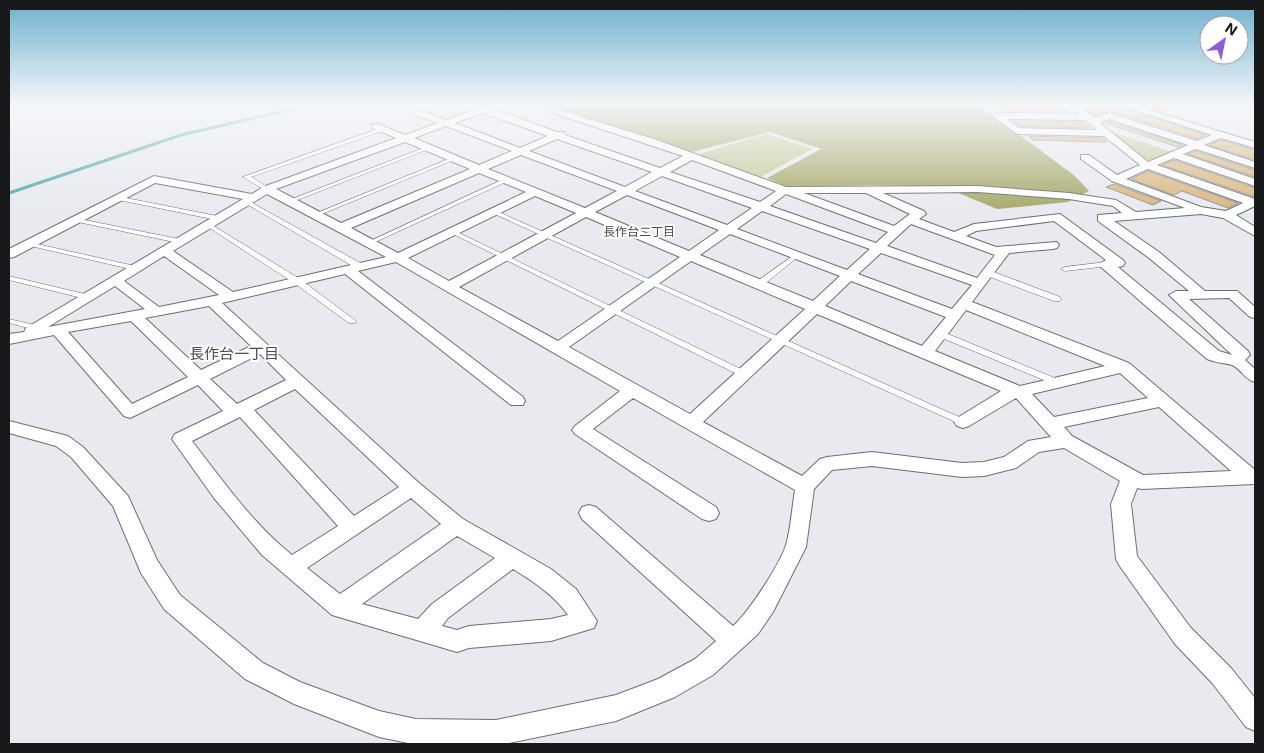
<svg xmlns="http://www.w3.org/2000/svg" width="1264" height="753" font-family="Inter,'Noto Sans JP',sans-serif">
<rect width="100%" height="100%" fill="#e8eaf0"/>
<g fill="#c8ca9c">
<path d="M1112,132L1172,152L1151,161L1145,159Z"/>
<path d="M766,134L812,149L759,178L696,155Z"/>
</g>
<path fill="#a9ab6e" d="M539,104H978L1075,176L1089,191L1068,202L997,209L944,187L874,185L787,187L767,178L821,149L770,132L692,152Z"/>
<g fill="none" stroke-linecap="round" stroke-linejoin="round">
<path stroke="#54a8a8" stroke-width="3" d="M9,193L181,135L314,104"/>
</g>
<g fill="#dbb982" stroke="#93908b">
<path d="M996,104L1061,105L1069,112L1003,111Z"/>
<path d="M1098,104H1112L1206,135L1197,139L1110,111L1095,116L1085,108Z"/>
<path d="M1143,104H1174V109L1162,112L1139,105Z"/>
<path d="M1013,121L1083,122L1090,128L1020,126Z"/>
<path d="M1109,121L1183,145L1178,147L1105,123Z"/>
<path d="M1028,136L1102,138L1107,142L1032,140Z"/>
<path d="M1221,140L1255,150V160L1209,145Z"/>
<path d="M1196,151L1255,170V177L1188,154Z"/>
<path d="M1174,160L1255,188V197L1162,165Z"/>
<path d="M1148,171L1238,203L1228,208L1182,191L1174,195L1131,179Z"/>
<path d="M1114,184L1161,201L1153,205L1106,187Z"/>
</g>
<g fill="none" stroke-linecap="round" stroke-linejoin="round">
<g stroke="#6d6e73" stroke-width="1">
<g id="service">
<path d="M9,104H15L9,107Z"/>
<path d="M383,127L386,129L385,130L251,177L269,188V190H265L243,177Z"/>
<path d="M426,147L431,148L292,202L287,201Z"/>
<path d="M451,158L456,159L317,216L312,215Z"/>
<path d="M506,178L508,179V181L371,244H367L366,243Z"/>
<path d="M116,196L217,216L220,218L217,220L114,199V197Z"/>
<path d="M245,199L362,264L363,266L362,268H356L243,202V200Z"/>
<path d="M494,210L966,420L968,422L966,424H960L492,213V211Z"/>
<path d="M75,218L179,239L182,241L179,243L73,221V219Z"/>
<path d="M207,222L300,279L356,321L355,323H349L294,283L205,225L204,224Z"/>
<path d="M453,230L747,372L748,374L747,376H741L451,233L450,232Z"/>
<path d="M28,242L135,266L139,268L135,270L26,245V243Z"/>
<path d="M797,253L799,254V256L762,286H756V282Z"/>
<path d="M1106,262H1109V266L1065,271L1061,269L1065,267Z"/>
<path d="M985,271H991L1060,297L1061,299L1060,301H1054L985,275Z"/>
<path d="M9,276L89,295L90,297L86,299L9,280Z"/>
<path d="M9,319L39,326L40,328L36,330L9,323Z"/>
<path d="M937,332H943L1062,381L1063,383L1062,385H1056L937,336L936,334Z"/>
</g>
</g>
<g stroke="#6d6e73" stroke-width="2">
<path id="minor" d="M462,104L488,107L557,132H564L565,135L660,168L683,156L526,104H539L654,139L786,187L978,186L1069,193L1116,200L1136,212L1185,208L1112,181L1081,159V155H1089L1117,175L1140,165L1104,136L1017,134L992,116L997,113L1078,114L1070,106L1072,104H1085L1081,107L1095,118L1109,113L1197,141L1212,135L1116,104H1129L1255,142V148L1221,138L1204,145L1255,162V168L1196,149L1183,154L1255,179V186L1174,158L1157,165L1255,199V206L1236,215L1255,227V236L1223,218L1201,214L1114,221L1159,252L1205,291H1237L1255,307V318L1250,317L1229,298L1189,299L1248,351L1250,355L1245,360L1255,369V382C1245,380 1241,369 1232,365C1226,363 1216,363 1207,359L1101,267L1099,264L1106,260L1054,221L976,231L966,236L996,247L1057,242L1059,245L1057,248L1053,249L1009,253L972,302L1129,363L1255,470V484L1142,489L1137,488L1131,504L1137,556L1191,628L1231,668L1255,698V731L1246,727L1213,684L1175,644L1119,565L1116,559L1111,504L1120,481L1064,448L1039,452L1016,468L984,476L962,477L872,466L832,470L814,489L806,547L773,612L758,634L713,675L675,697L616,721L504,744H413L379,737L294,704L245,679L164,609L141,573L113,506L71,457L56,446L9,433V421L68,436L83,447L128,496L157,560L180,595L263,663L300,682L379,711L416,719L496,720L616,695L658,679L695,659L716,641L582,519L579,513L582,507L589,505L596,507L733,626C749,612 780,564 786,545C791,527 792,508 795,490L633,398L593,429L716,507L719,513L716,519L709,521L702,519L575,434L572,430L575,426L620,391L396,262L358,271L523,397L525,401L523,405H511L345,274L222,303L419,483L463,519L551,569L576,589L597,621L594,628L551,641L469,648L457,652L332,615L262,555L214,498L172,439L175,434L223,411L198,385L130,418L124,416L54,335L9,344V334L24,332L26,328L243,199L155,183L14,257L9,258V249L154,176L252,194L263,187L396,138L372,128V124H378L405,135L438,123L416,115V111H422L446,120L474,110ZM483,113L548,136L520,148L455,123ZM1007,119L1085,120L1097,130L1019,128ZM1109,119L1188,145L1148,162L1100,123ZM446,126L512,151L479,165L414,138ZM557,139L652,172L625,187L529,151ZM405,142L470,169L341,223L276,189ZM521,155L617,191L585,208L488,169ZM692,160L776,191L760,202L670,172ZM1148,169L1243,203L1226,211L1201,207L1126,179ZM479,173L526,192L398,253L351,228ZM662,176L752,208L727,225L635,191ZM978,192L1069,199L1113,206L1122,213L1098,215V221L1149,258L1189,291H1176L1169,295L1232,355L1219,351L1118,267L1123,266L1125,263L1123,260L1060,214L974,224L954,232L919,219L926,214L924,211L883,193ZM804,193H866L910,214L894,226ZM267,194L386,257L233,292L173,251ZM786,194L888,232L876,243L770,206ZM627,195L719,230L689,251L595,212ZM535,196L576,213L449,281L408,258ZM762,211L870,249L847,270L737,229ZM586,217L680,257L558,341L459,287ZM911,224L995,255L977,278L887,246ZM730,234L840,276L813,301L700,255ZM881,253L972,285L952,309L858,274ZM164,256L219,295L159,307L124,281ZM691,261L805,309L690,414L569,347ZM851,281L946,317L922,346L825,306ZM115,286L145,309L48,327ZM209,306L251,346L201,370L145,318ZM966,310L1105,366L1020,386L935,351ZM817,314L1001,391L957,418L954,422L957,426L963,428L969,426L1016,398L1051,437L1028,441L1004,457L984,462L962,463L872,452L827,457L820,459L802,476L703,422ZM131,321L188,377L132,404L68,332ZM260,354L286,380L237,404L210,379ZM1120,373L1148,398L1054,417L1032,394ZM295,389L399,487L354,516L254,410ZM1159,407L1231,471L1143,475L1072,436L1064,427ZM240,417L338,526L292,555C253,524 223,481 192,441ZM411,498L441,524L340,594L307,568ZM457,536L495,558L432,604L418,619L362,604ZM513,569C534,582 554,595 568,615L551,619L469,626L457,630L442,626L448,618Z"/>
</g>
<use href="#service" fill="#fff" fill-rule="evenodd"/>
<use href="#minor" fill="#fff" fill-rule="evenodd"/>
</g>
<linearGradient id="sky" x2="0" y2="1"><stop stop-color="#6dafce"/><stop offset="0.5" stop-color="#f5f6f8"/><stop offset="1" stop-color="#f5f6f8" stop-opacity="0"/></linearGradient>
<rect width="1264" height="209" fill="url(#sky)"/>
<g text-anchor="middle" dominant-baseline="central" stroke-width="4" stroke-linejoin="round" paint-order="stroke">
<g font-size="12" fill="#494a4f" stroke="#fff">
<text x="639" y="231">長作台二丁目</text>
</g>
<g font-size="15" fill="#494a4f" stroke="#fff">
<text x="234" y="353">長作台一丁目</text>
</g>
</g>
<rect width="1264" height="753" fill="none" stroke="#18191b" stroke-width="20"/>
<g transform="translate(1224 40) rotate(33)"><circle r="24" fill="#ffffff" stroke="#a3a3a4"/>
<path d="M0-4L9 19L0 12L-9 19Z" fill="#905ed7"/>
<text y="-8" font-size="14" font-weight="bold" text-anchor="middle" fill="#18191b">N</text>
</g>
</svg>
